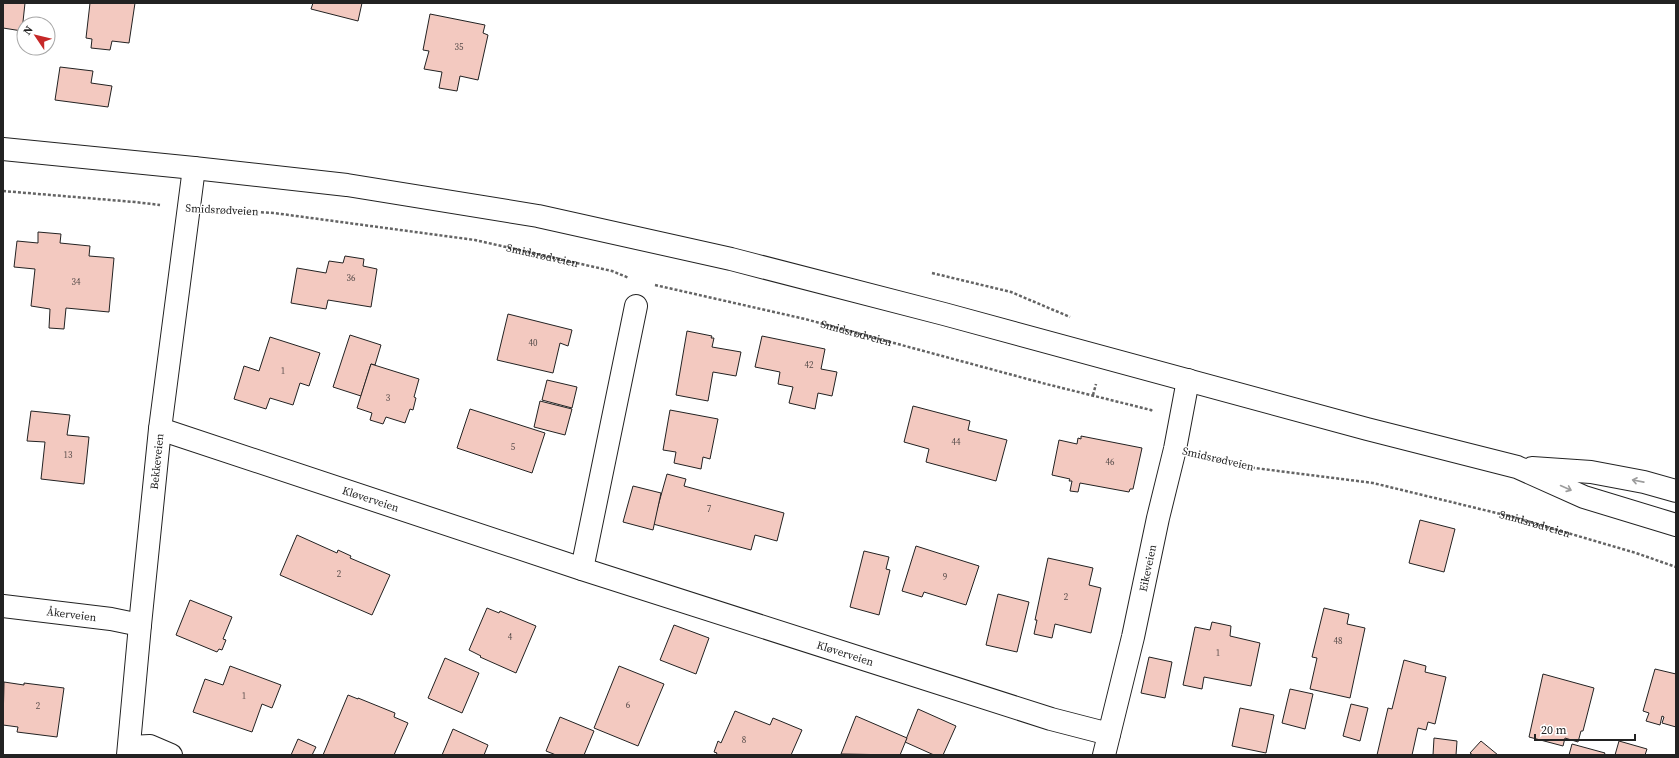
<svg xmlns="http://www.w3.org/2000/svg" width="1679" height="758" font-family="'Source Serif 4',serif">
<rect width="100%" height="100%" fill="#fff"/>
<g fill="#f3c9c0" stroke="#222">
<path d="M3,3H25L22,31L3,28Z"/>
<path d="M90,3H135L129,43L112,41L110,50L91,48L92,39L86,38Z"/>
<path d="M313,3H362L358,21L311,9Z"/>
<path d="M430,14L485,25L483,33L488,35L478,80L460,76L457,91L439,88L442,72L424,69L429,51L423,50Z"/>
<path d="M60,67L93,71L91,83L112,86L108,107L55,100Z"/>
<path d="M38,232L61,234L60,243L90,246L89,256L114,258L109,312L66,308L64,329L49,328L50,309L31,306L35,269L14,267L17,241L38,243Z"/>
<path d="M345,256L364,259L363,266L377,269L371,307L328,300L326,309L291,303L297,268L326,273L329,261L343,263Z"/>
<path d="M508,314L572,330L568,346L560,343L553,373L497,360Z"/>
<path d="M687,331L712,336L711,338H714L712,347L741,352L736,376L713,372L708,401L676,395Z"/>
<path d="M350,335L381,345L375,365L371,364L361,396L333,387Z"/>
<path d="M762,336L825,349L821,369L837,372L832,396L818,393L815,409L789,403L793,387L778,384L780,372L755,367Z"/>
<path d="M270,337L320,353L309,386L300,383L293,405L270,398L266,409L234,399L244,366L259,371Z"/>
<path d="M371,364L419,379L414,397L416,398L413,410L410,409L405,423L386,417L383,424L370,420L372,413L357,408Z"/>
<path d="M547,380L577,387L572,408L542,400Z"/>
<path d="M540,401L572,409L565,435L534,427Z"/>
<path d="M913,406L970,421L968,430L1007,440L996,481L926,462L929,449L904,442Z"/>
<path d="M470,409L545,433L532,473L457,448Z"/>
<path d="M670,410L718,419L710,459L703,457L701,469L674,463L676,452L663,450Z"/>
<path d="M31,411L70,415L67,435L89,437L84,484L41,479L45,442L27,441Z"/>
<path d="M1081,436L1142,448L1133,489H1130L1129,492L1080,483L1078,492L1070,491L1072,481H1069L1070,479L1052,475L1059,440L1077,444L1078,438L1081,439Z"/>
<path d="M667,474L686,479L684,486L784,513L777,541L755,535L751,550L653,524Z"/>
<path d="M633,486L661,493L653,530L623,522Z"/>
<path d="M1420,520L1455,529L1444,572L1409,563Z"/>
<path d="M297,535L337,553L338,550L351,556L350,558L390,575L372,615L280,575Z"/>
<path d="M916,546L979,566L966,605L924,592L922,597L902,591Z"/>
<path d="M864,551L889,557L886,569L890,570L879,615L850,607Z"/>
<path d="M1048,558L1093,568L1089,585L1101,588L1091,633L1055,624L1052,638L1034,634L1037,620H1035Z"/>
<path d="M998,594L1029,602L1017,652L986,645Z"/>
<path d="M190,600L232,617L223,639L226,640L222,650L219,649L217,652L176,635Z"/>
<path d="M487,608L499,613L500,611L536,626L516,673L480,657L481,656L469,650Z"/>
<path d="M1324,608L1349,614L1347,624L1365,628L1350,698L1310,689L1317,658L1312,657Z"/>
<path d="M1212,622L1231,626L1230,636L1260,643L1251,686L1204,677L1202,689L1183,685L1195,627L1210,630Z"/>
<path d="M674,625L709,638L696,674L660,660Z"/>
<path d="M1149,657L1172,662L1165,698L1141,693Z"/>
<path d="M445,658L479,673L462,713L428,698Z"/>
<path d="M1404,660L1426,666L1425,672L1446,677L1435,724L1428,722L1426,730L1418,728L1412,755H1377L1388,708L1392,709Z"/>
<path d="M230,666L281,685L272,708L262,704L252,732L193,712L205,679L223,685Z"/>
<path d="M619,666L664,684L638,746L594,728Z"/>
<path d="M1655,669L1676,674V727L1662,723L1664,717L1662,716L1660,725L1646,721L1649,713L1643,711Z"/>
<path d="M1543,674L1594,688L1583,731H1581L1578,742L1565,738L1563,746L1529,737Z"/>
<path d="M4,682L24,685V683L64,688L57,737L17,732L18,727L3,725Z"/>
<path d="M1290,689L1313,694L1305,729L1282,723Z"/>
<path d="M348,695L358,699V698L395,713L394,717L408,723L394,755H323Z"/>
<path d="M1351,704L1368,708L1360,741L1343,736Z"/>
<path d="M1240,708L1274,715L1266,753L1232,746Z"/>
<path d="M918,709L956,726L943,755H934L905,742Z"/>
<path d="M735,711L770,725L773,718L802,730L791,755H716L717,753L714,752L718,741L721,743Z"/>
<path d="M856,716L907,738L900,755L841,754Z"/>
<path d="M560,717L594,731L584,755H556L546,751Z"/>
<path d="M453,729L488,745L484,755H442Z"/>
<path d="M1434,738L1457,741L1456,755H1433Z"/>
<path d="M298,739L316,747L312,755H291Z"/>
<path d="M1481,741L1498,755H1473L1470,753Z"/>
<path d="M1619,741L1647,749L1645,755H1615Z"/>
<path d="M1572,744L1605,753L1604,755H1569Z"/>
</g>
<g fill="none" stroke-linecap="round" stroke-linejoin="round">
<g stroke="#222" stroke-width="24">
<g id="minor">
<path id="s4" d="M160,429L582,569L1051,719L1109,734"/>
<path d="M582,569L636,306"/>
<path id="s5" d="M3,606L111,619L140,625"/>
<path d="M129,747L150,746L171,755"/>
<path id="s6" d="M128,755L140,625L160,429L194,168"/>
<path id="s7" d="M1104,755L1133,637L1158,518L1175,449L1188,380"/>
</g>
</g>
<g stroke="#222" stroke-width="24">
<g id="primary">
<path d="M3,149L194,168L347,185L538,216L731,259L944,314L1367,429L1517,467L1584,497L1676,525"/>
<path d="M1532,468L1591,472L1644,482L1676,491"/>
</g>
</g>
<g stroke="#646464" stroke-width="2.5" stroke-dasharray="3 2" stroke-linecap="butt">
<path d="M3,191L135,202L160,205"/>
<path id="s1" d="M216,210L274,213L475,240L612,271L629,278"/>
<path d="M932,273L1011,292L1070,317"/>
<path id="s2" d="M655,285L805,319L1046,384L1151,410L1153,412"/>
<path d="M1093,395L1096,384"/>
<path id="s3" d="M1203,457L1247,467L1373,483L1513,517L1636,553L1676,567"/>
</g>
<use href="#minor" stroke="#fff" stroke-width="22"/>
<use href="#primary" stroke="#fff" stroke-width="22"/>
</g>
<defs><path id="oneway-shaft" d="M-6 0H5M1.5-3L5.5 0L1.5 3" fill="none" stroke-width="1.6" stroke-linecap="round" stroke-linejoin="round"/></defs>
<g stroke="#9c9c9c">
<use href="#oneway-shaft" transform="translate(1638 481) rotate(-169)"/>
<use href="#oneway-shaft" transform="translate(1566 488) rotate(24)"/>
</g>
<g text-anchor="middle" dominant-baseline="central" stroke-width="3" stroke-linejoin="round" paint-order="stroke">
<g font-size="9" fill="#564c4a">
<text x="459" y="47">35</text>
<text x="351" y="278">36</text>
<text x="76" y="282">34</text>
<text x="533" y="343">40</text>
<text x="809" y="365">42</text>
<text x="283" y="371">1</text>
<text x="388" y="398">3</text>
<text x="956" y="442">44</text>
<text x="513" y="447">5</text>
<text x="68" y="455">13</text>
<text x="1110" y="462">46</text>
<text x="709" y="509">7</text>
<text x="339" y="574">2</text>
<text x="945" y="577">9</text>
<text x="1066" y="597">2</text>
<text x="510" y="637">4</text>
<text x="1338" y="641">48</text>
<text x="1218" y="653">1</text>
<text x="244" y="696">1</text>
<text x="628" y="705">6</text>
<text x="38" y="706">2</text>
<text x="744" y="740">8</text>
</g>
<g font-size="11" fill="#222" stroke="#fff">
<text transform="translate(222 210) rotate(3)">Smidsrødveien</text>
<text stroke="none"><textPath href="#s1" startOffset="330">Smidsrødveien</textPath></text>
<text stroke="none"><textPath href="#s2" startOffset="207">Smidsrødveien</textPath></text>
<text transform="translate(1218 459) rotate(13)">Smidsrødveien</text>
<text stroke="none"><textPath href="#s6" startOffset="295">Bekkeveien</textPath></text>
<text stroke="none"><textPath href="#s4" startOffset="222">Kløverveien</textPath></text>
<text stroke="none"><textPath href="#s3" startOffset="339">Smidsrødveien</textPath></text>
<text stroke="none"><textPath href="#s7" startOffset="192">Eikeveien</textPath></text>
<text stroke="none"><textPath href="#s5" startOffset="69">Åkerveien</textPath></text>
<text stroke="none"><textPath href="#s4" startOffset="721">Kløverveien</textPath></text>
</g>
</g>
<rect width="1679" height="758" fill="none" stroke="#222222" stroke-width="8"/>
<g transform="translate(36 36) rotate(305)"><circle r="19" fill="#ffffff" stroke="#a7a7a7"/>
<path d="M0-3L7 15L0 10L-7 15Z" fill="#c62828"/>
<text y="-6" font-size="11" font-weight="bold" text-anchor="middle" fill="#222222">N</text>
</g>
<path d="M1535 734v6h100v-6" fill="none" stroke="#222222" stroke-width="2"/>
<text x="1541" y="734" font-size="12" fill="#222222" stroke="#ffffff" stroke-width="3" paint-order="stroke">20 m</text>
</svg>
